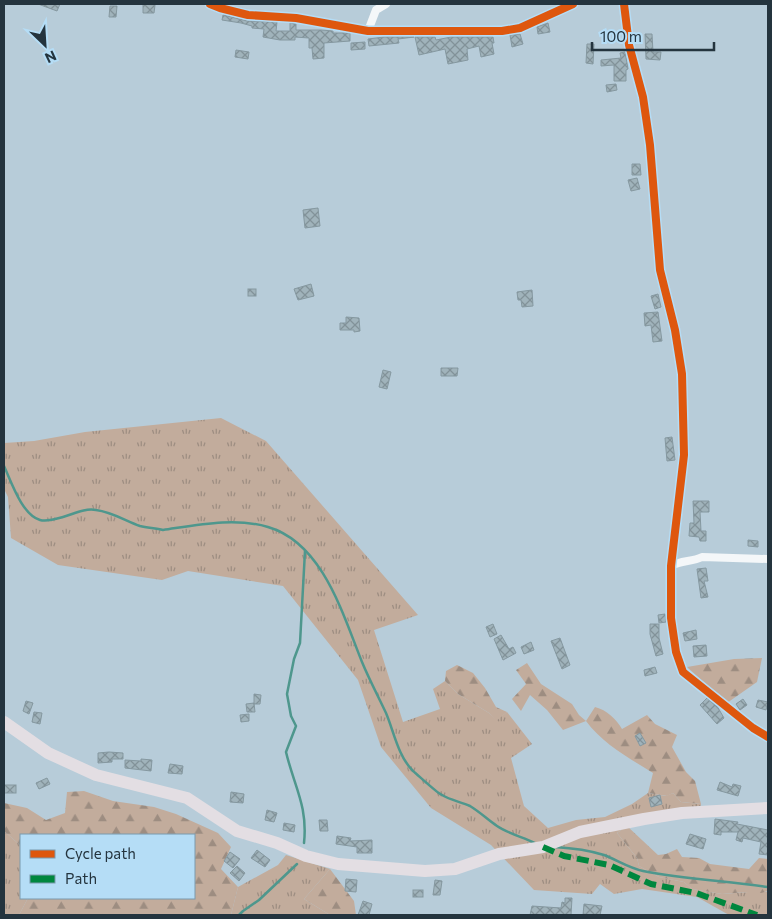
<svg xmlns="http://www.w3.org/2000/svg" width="772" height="919" font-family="Commissioner,sans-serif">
<defs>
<pattern id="grass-tufts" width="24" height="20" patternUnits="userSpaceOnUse" patternTransform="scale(1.25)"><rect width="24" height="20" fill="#c2ac9c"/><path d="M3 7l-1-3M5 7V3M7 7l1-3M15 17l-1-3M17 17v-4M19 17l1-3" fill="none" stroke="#9d8d81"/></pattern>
<pattern id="forest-firs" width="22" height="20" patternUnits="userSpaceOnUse" patternTransform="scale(1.25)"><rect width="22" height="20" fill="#c2ac9c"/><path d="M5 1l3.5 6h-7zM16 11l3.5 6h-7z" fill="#9d8d81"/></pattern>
<pattern id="building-cross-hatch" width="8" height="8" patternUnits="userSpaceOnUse" patternTransform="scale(1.25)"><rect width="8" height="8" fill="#a0b3bb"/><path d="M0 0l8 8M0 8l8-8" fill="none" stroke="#829299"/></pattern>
</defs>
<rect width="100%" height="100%" fill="#b7ccd9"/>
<g fill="url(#grass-tufts)">
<path d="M221,418L266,441L418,615L374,630L403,722L440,709L433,689L445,681L458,694L489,713L496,720L507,712L532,744L511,758L524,806L548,828L576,820L605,817L632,804L648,793L666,796L673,793L681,802L701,804L699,816L627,826L617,833L637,858L639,866L659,877L684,882L692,889L722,894L748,892H768V915H729L697,897L642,889L614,894L600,884L592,894L534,890L491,845L431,808L381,747L358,680L283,586L188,571L162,580L58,565L11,538L8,497L4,489V443L34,441L85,432Z"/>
<path d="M4,831L21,846V898H28L19,915H4Z"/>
<path d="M286,855L330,869L304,899L330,915H231L238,887L278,865Z"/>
</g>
<g fill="url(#forest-firs)">
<path d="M762,658L757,682L727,703L687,667L734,659Z"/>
<path d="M527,663L541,684L572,704L579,715L586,721L595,707C607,710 616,719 622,729L647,715L655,724L677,735L672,747L686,772L695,781L701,804L681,802L673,793L667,796L648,793L653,773C629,758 603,744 586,721L563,730L547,710L530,695L521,711L512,699L526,684L516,670Z"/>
<path d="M457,665L473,673L485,688L496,707L507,712L496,721L489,713L458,694L445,681L446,671Z"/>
<path d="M84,791L113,801L154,807L176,814L218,833L231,847L221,869L238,887L231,915H19L28,898H194V835H21V846L4,831V803L27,808L46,820L65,813L67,792Z"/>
<path d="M627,826L658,855L666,854L677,849L682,857L699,858L710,864L749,869L759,858L768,859V891L761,893L748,892L722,894L692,889L684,882L659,877L639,866L637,858L617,833Z"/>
<path d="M330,869L354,901L356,915H330L304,899Z"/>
</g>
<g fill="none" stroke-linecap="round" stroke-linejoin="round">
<g stroke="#4e978d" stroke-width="2.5">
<path d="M4,466C11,481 22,515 40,520C47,522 56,519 63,517C74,514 84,508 96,510C112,512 126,521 140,526C148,528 156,528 163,530C197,525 235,517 268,527C323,543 343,615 362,662C369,679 378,696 386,713C394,732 398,756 413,771C418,775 437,793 442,795C450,800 461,802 470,806C480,812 488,820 497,826C509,834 523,837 535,843"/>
<path d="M304,843C308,806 294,786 286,752L296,726L291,716L287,694L294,659L300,643L305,551"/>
<path d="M555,847C572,848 588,850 604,855C617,860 629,868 643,871C684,879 727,881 768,887"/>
<path d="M239,915L243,911L259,900L297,864"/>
</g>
</g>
<g fill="url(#building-cross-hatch)" stroke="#8598a0">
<path d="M38,4H60L57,11Z"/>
<path d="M143,4L155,5L154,13H143Z"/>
<path d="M110,6H117L116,17H109Z"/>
<path d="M223,15L247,21L277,22L276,31H290V23L296,24V30H321L333,31V33H350V41L324,43V58L313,59L312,48H309V38L295,37V40H280L263,37L264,29L252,28V26L241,23L222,20Z"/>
<path d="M548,23L550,32L538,34L537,27Z"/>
<path d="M520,34L523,44L512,47L510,35Z"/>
<path d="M645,34H652L653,52H661L660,60L646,59Z"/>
<path d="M384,37H414L398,39L399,43L369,46L368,39Z"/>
<path d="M415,37H435L436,40L451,37H493L494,43H492L494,54L481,57L479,46L467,49L468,60L448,64L445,49L419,55Z"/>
<path d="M365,42V49L351,50V43Z"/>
<path d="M587,44H594L593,64L586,63Z"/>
<path d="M236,50L249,52L248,59L235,57Z"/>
<path d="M625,52L628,69L626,70V81H614V65L601,66V60L621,58L620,53Z"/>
<path d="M616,84L617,90L607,92L606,85Z"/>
<path d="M632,164H640L641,175H632Z"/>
<path d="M637,178L640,189L631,191L628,180Z"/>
<path d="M318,208L320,226L305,228L303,210Z"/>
<path d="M311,284L314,296L298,300L294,289Z"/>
<rect x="248" y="289" width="8" height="7"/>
<path d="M532,290L533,306L522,307L521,300H518L517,292Z"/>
<path d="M658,294L661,307L655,309L651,296Z"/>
<path d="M658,312L662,341L653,342L651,325L645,326L644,313Z"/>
<path d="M346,317L359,318L360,331L354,332V330H340V323H346Z"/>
<path d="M441,368H458L457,376H441Z"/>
<path d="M383,370L391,372L387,389L379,387Z"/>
<path d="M672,437L675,460L667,461L665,438Z"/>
<path d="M693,501H709V512H700L701,531H706V541H700L699,537L689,536L690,523H694Z"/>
<path d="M748,540L758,541V547L748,546Z"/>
<path d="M706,568L708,581H704L708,597L701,598L697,569Z"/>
<path d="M665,614L666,622L659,623L658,615Z"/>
<path d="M493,624L497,634L490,637L486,627Z"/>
<path d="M650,624H659V638L663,654L656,656L650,634Z"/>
<path d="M696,630L697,639L685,641L683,633Z"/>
<path d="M501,635L509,649L513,647L516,653L503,660L494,639Z"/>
<path d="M560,638L570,665L562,669L551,641Z"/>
<path d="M531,642L534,650L524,654L521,647Z"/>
<path d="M706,645L707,656L694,657L693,646Z"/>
<path d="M655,667L657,673L645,676L644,670Z"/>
<path d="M254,694L261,695L260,704H254Z"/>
<path d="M707,698L717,706L724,718L717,724L700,705Z"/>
<path d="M743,699L747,705L740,710L736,704Z"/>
<path d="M758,700L768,702L766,710L756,707Z"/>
<path d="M26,701L33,703L29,714L23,711Z"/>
<path d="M254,703L255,712H247L246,704Z"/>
<path d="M34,712L42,713L40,724L32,722Z"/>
<path d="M249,714V721L241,722L240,715Z"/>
<path d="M640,733L646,743L640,746L635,736Z"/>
<path d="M109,752L123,753V759H112V762L98,763V753Z"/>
<path d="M141,759L152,760L151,771L125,768V760L141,761Z"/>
<path d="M170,764L183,766L182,774L168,773Z"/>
<path d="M47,778L50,784L39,789L36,783Z"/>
<path d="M720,782L732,787L733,784L741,786L738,796L717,790Z"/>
<rect x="4" y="785" width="12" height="8"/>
<path d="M231,792L244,794L243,803L230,802Z"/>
<path d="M660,795L662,804L651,807L649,798Z"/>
<path d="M267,810L277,813L274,822L265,820Z"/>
<path d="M715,819L738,822L737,824L768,830V855L759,854L761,842L743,838L742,842L736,840L738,832H721V835L714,834Z"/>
<path d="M319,820H327L328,831H320Z"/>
<path d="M284,823L295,825L294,832L283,830Z"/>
<path d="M690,834L706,839L703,849L686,844Z"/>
<path d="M337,836L351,838L350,841L372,840V853H357V847L336,844Z"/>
<path d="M257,850L270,860L265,867L251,858Z"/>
<path d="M230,852L240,859L233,868L224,861Z"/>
<path d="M237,866L245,873L239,881L230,873Z"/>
<path d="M346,879L357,880L356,892L345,891Z"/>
<path d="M435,880L442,881L440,895H433Z"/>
<rect x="413" y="890" width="10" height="7"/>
<path d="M565,898H572L571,915H530L532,906L561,908L562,902L565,903Z"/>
<path d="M363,901L372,904L369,915H358Z"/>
<path d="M584,904L602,906L600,915H583Z"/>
</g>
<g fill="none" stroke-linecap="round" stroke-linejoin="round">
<g stroke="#f4f7f9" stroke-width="8">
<path d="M210,4L220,8L248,15L296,18L368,31H502L520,28L573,4"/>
<path d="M624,4L629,45L643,97L650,145L660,270L675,330L682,374L684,455L671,566V618L676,652L683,672L753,728L768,737"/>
<path d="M368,31L376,10L386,4"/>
<path d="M671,566C681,560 692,562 702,557L768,559"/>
</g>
<path stroke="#e3dee3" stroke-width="12" d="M4,722L48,753L96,775L187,798L237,831L277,843L306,856L338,864L425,871L455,869L499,854L543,847L580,832L644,819L682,813L768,808"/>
<path stroke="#00873e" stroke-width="6" stroke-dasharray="12 6" stroke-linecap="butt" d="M543,847L564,856L609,865L651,884L696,893L757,915"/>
<g stroke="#b5ddf6" stroke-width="11">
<g id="cycleway">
<path d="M210,4L220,8L248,15L296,18L368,31H502L520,28L573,4"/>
<path d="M624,4L629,45L643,97L650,145L660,270L675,330L682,374L684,455L671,566V618L676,652L683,672L753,728L768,737"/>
</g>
</g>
<use href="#cycleway" stroke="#de570e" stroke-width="8"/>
</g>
<rect width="772" height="919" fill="none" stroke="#24343e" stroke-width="10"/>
<rect x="20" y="834" width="175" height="65" fill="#b5ddf6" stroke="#7b99ac"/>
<rect x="30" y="850" width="25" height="8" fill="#de570e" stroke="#7b99ac"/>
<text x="65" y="859" font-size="15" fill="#24343e">Cycle path</text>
<rect x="30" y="875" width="25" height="8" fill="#00873e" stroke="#7b99ac"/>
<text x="65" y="884" font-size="15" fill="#24343e">Path</text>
<g transform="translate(45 45) rotate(155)" stroke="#b5ddf6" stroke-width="4" paint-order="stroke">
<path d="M0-4L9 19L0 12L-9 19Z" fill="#24343e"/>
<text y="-8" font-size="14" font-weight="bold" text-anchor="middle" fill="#24343e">N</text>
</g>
<path d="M592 42v8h122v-8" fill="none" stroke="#24343e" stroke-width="2.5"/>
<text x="600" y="42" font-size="15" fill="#24343e" stroke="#b5ddf6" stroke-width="4" paint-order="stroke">100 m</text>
</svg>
